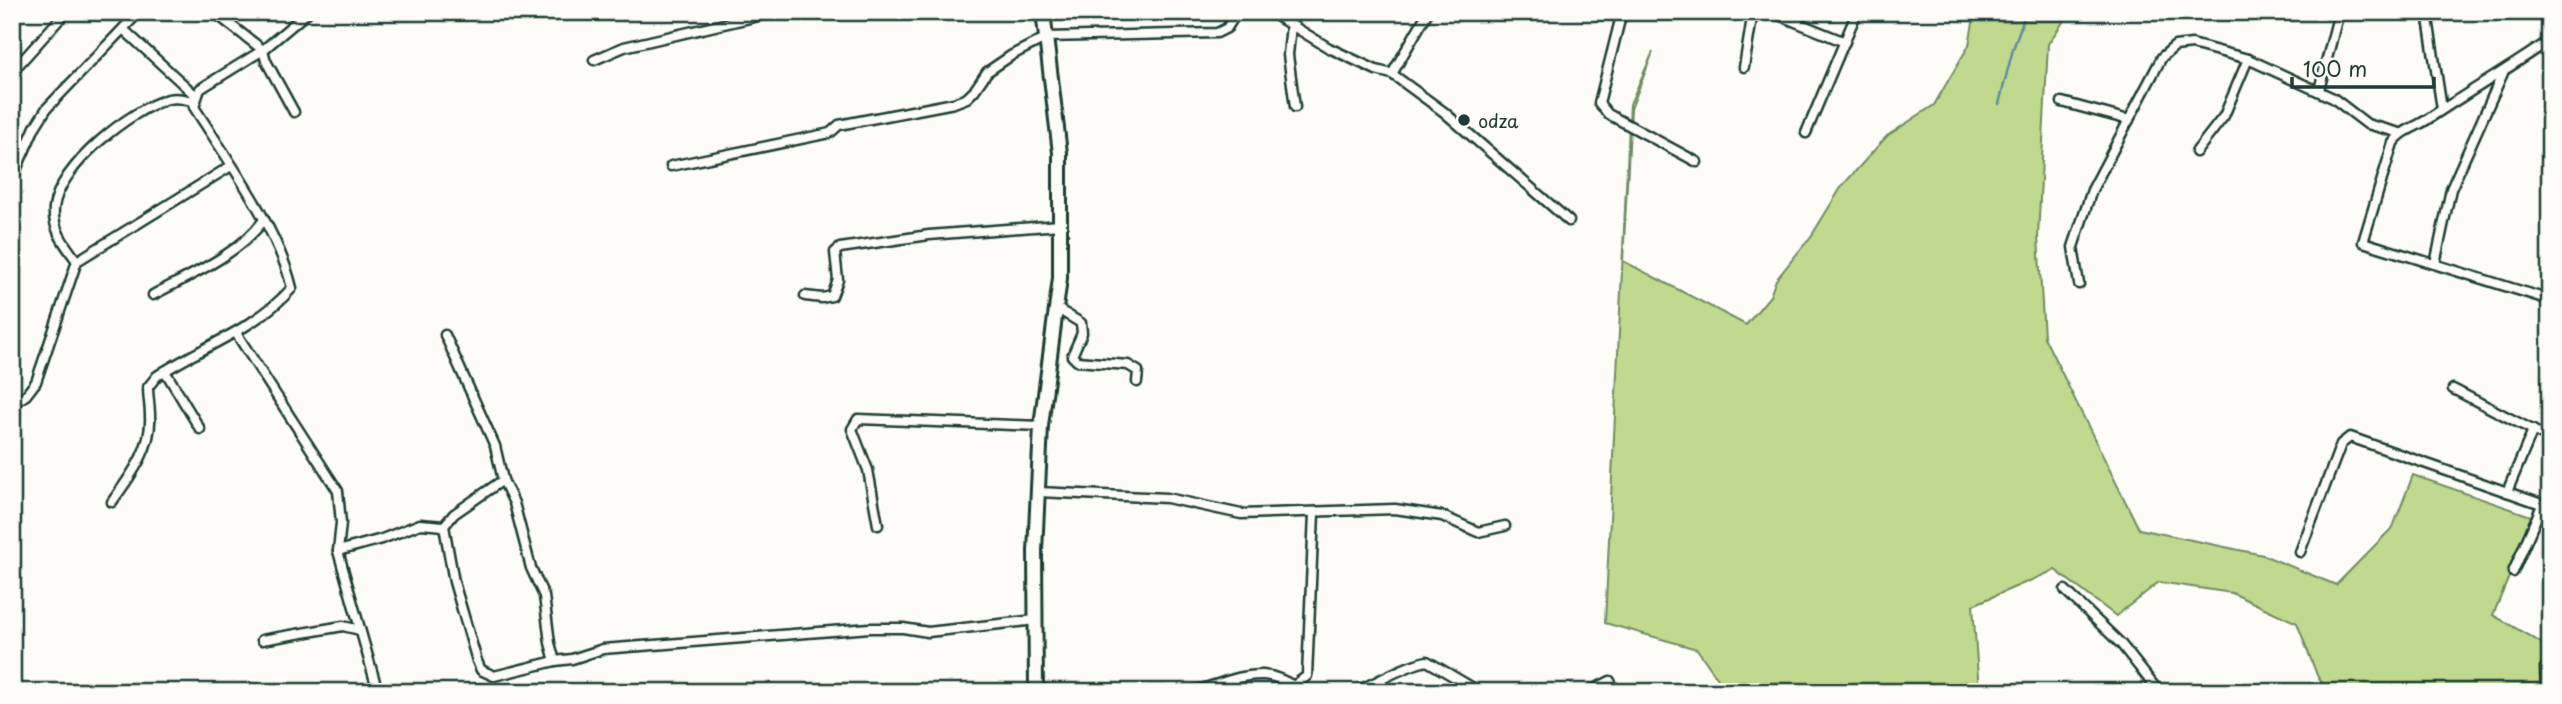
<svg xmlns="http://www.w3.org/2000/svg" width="2562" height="704" font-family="'Playpen Sans',sans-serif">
<rect width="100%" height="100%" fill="#fdfcf7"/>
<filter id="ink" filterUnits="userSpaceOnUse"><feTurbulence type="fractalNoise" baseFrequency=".0143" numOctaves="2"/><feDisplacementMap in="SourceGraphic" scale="14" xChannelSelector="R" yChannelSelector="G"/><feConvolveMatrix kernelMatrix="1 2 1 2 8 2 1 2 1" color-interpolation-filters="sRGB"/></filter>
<g filter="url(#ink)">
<path fill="#c0d98f" stroke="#708b62" stroke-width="2" d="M1975,12H2070L2048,44L2038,237L2044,337L2139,529L2263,555L2336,585L2393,527L2413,475L2534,517L2493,615L2550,648V692H2328L2317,675L2297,623L2232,593L2159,582L2116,616L2055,570L1973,605L1979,692H1727L1697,649L1605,623L1630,104L1653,52L1631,109L1623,261L1746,325L1770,296L1776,280L1812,235L1842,186L1887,136L1934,105L1969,45Z"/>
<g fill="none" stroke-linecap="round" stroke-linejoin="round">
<path stroke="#5d8c9e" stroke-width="2.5" d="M1999,104L2013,49L2026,12"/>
<g stroke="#1f3d34" stroke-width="13">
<g id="street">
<path d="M214,12L263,50L266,61L294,112"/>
<path d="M1270,12L1329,48L1376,70L1392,74L1444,112L1569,221"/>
<path d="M1622,12L1599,103L1608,114L1697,162"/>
<path d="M1771,12L1845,42"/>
<path d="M2427,12L2442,109"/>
<path d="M1291,25L1288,55L1295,107"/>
<path d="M123,29L196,96"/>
<path d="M2550,40C2510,68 2468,92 2428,119C2415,128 2402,130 2393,143L2363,242L2550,300"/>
<path d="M594,60L624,47L776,12"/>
<path d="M1744,67L1753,12"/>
<path d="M12,72L66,12"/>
<path d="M1392,74L1428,12"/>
<path d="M2319,90L2339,12"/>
<path d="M2062,102L2129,120"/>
<path d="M1806,133L1857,12"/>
<path d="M2196,152L2224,116L2248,59"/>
<path d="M671,166L830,133L839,125L954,103L967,98L974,91L987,72L1012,55L1047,37L1217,33L1227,28L1237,12"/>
<path d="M12,179L35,127L47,108L139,12"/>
<path d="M77,261C65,245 52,229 54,208C58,167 131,109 168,99C177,97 186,99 195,102"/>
<path d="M2435,264L2451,189L2503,73"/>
<path d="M2079,284L2073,247L2092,190L2162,57L2175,46L2192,44L2248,59L2333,98L2367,124L2400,133"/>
<path d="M153,295C190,275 238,255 263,221"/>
<path d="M805,296L822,298L832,296L838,280L835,252L840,248L929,235L1060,225"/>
<path d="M1056,308L1081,323L1082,333L1072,356L1077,361L1128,365L1138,371L1137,382"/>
<path d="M236,333L338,491L341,523L338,551L378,692"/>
<path d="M445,335L495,446L503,480L514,503L531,568L544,596L550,643L555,661"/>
<path d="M165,371L200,429"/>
<path d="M2453,389L2550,439"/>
<path d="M12,405L26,395L36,382L77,261L231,166"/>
<path d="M1038,492L1167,498L1241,514L1395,509L1442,516L1478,532L1505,526"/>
<path d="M2507,492L2533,430"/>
<path d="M112,502C130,476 152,450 150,416C150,406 148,397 148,387L157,376C202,346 255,330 292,288C278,228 227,159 194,107L200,89L263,50L308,12"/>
<path d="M878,525L868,470L852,429L858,419L1041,426"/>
<path d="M444,526L454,582L477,661L481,670L494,676L555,661L572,659L603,649L870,628H903L928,632L1036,620"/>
<path d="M338,551L382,539L420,524L444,526L454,514L503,480"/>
<path d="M2300,552L2341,444L2350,437L2550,507"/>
<path d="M2513,572L2542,505"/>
<path d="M2065,590L2121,644L2159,692"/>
<path d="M262,640L343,626L360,630"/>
<path d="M2545,668L2546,692"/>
<path d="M1295,685L1307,676L1314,513"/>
<path d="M1036,687L1053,692"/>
<path d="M1149,692H1164"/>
<path d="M1186,692C1212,689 1236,674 1263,675C1278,676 1292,685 1304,692"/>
<path d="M1354,692C1378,682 1403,666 1427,661L1480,692"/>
<path d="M1588,692L1610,681L1615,692"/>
</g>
</g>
<g stroke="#1f3d34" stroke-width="18">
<path id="secondary" d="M1036,692L1035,551L1041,426L1060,278V153L1043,12"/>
</g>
<use href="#street" stroke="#fdfcf7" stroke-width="8"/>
<use href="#secondary" stroke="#fdfcf7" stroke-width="12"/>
</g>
</g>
<circle fill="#1f3d34" stroke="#fdfcf7" stroke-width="2.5" cx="1464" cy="120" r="7"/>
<g text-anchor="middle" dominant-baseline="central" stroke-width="7" stroke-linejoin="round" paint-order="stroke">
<g font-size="18" fill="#1f3d34" stroke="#fdfcf7" text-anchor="start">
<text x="1478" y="120">odza</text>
</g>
</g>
<rect width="2562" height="704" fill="none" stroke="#fdfcf7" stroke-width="42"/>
<rect x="21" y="21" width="2520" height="662" fill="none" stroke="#1f3d34" stroke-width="2.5" filter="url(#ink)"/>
<path d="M2292 77v10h142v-10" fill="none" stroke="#1f3d34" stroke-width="3.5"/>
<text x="2303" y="77" font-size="21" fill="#1f3d34" stroke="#fdfcf7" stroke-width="5" paint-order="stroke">100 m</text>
</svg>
